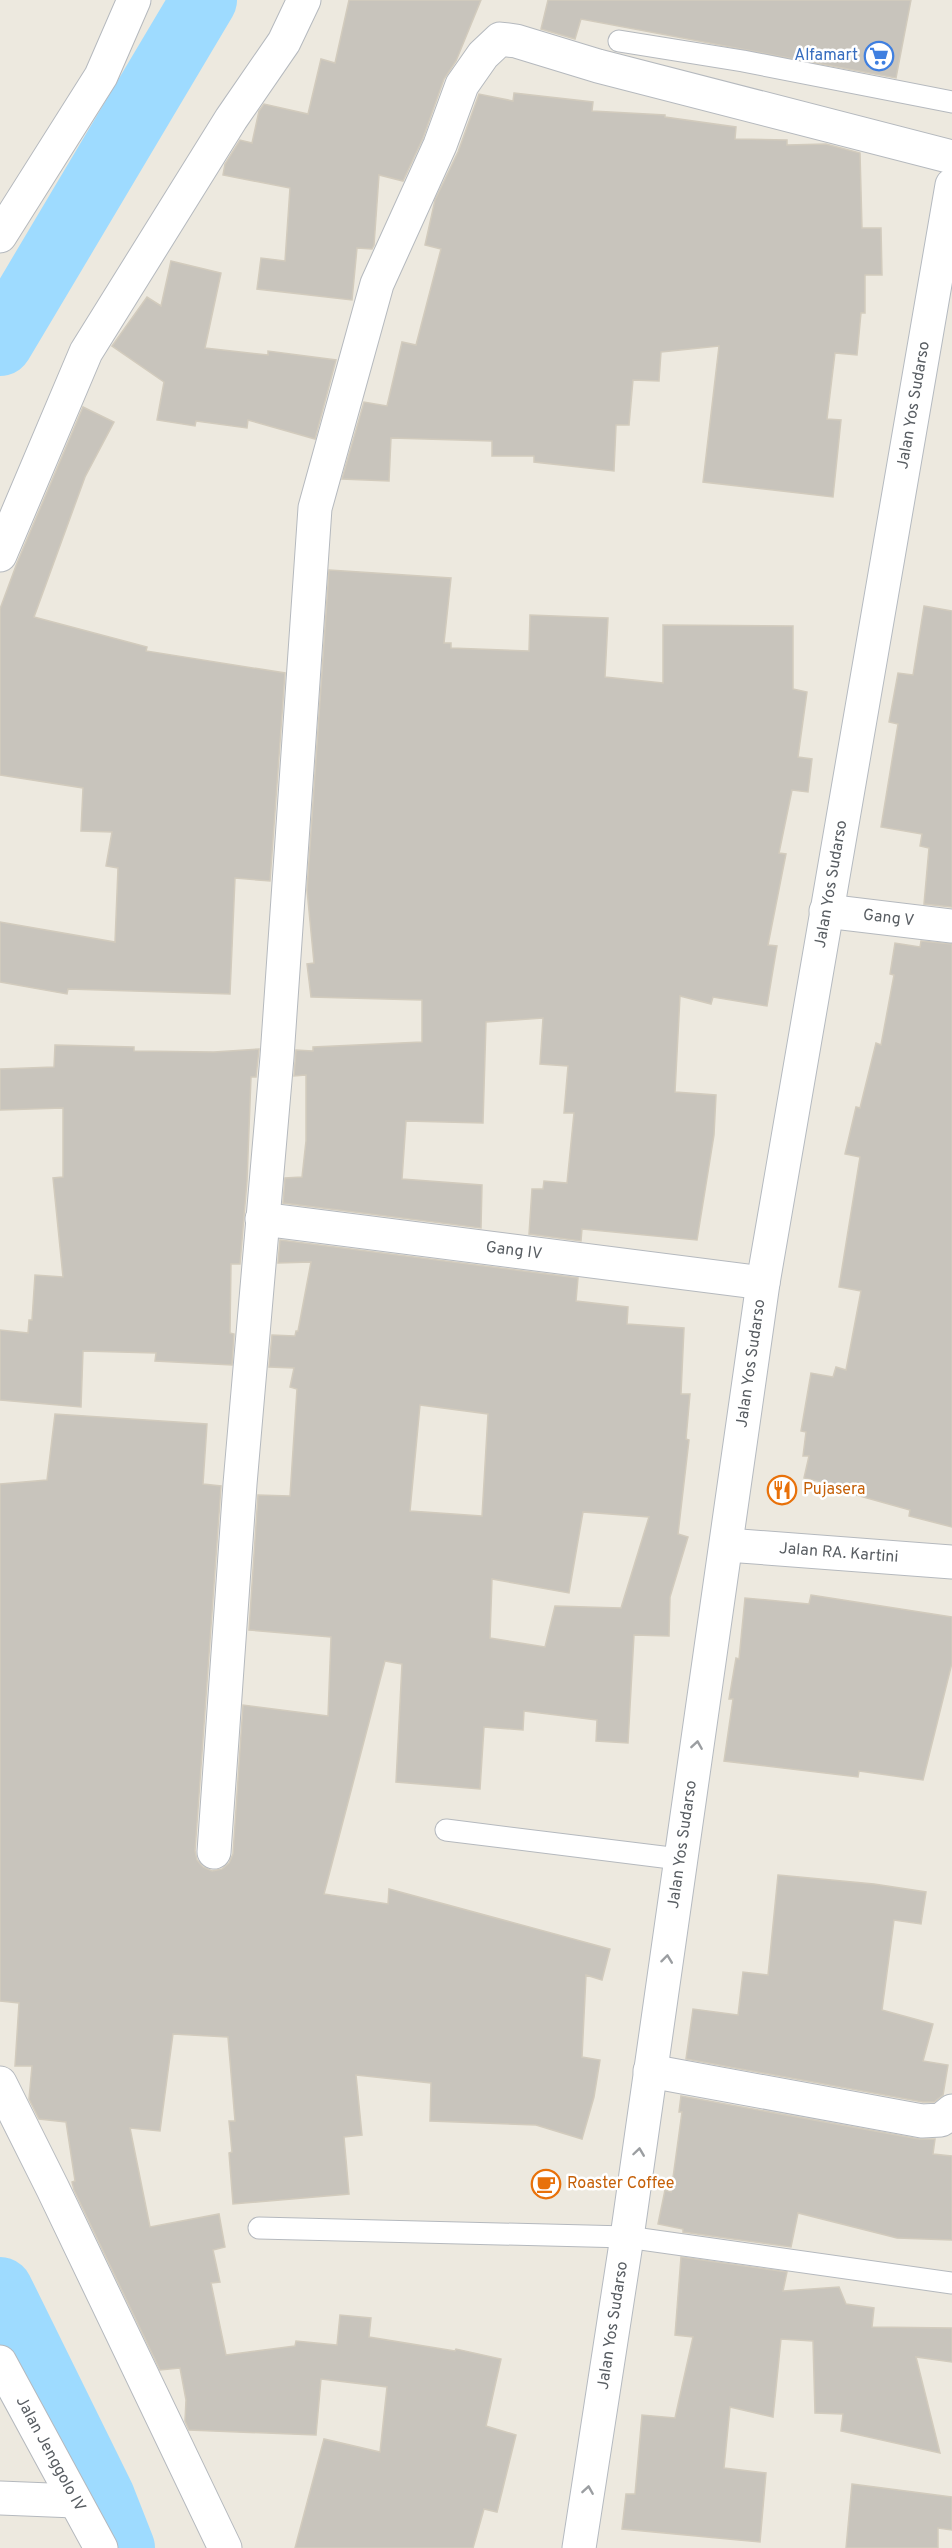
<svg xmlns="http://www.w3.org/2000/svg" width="952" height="2548" font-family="Overpass,sans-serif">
<rect width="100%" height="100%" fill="#ede9df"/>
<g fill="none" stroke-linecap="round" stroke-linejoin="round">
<g stroke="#9edbff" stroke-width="66">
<path d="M0,343L204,0"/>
<path d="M0,2290L102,2497L122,2548"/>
</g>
</g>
<g fill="#c8c4bc" stroke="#d2cbbd" stroke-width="1.5" fill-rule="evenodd">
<path d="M349,0H481L456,61L444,79L423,138L403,181L379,175L374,245L372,249L357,248L352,300L257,289L261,258L285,261L290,188L223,175L225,164L240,140L252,143L259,111L264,104L308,114L321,59L335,63Z"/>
<path d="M548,0H911L896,78L581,19L575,39L541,29Z"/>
<path d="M514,93L593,102L592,111L665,115V117L736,127L735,139L787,140V145L826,144L860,153L862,228H881L882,275H865V313H861L857,355L835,353L827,419L841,420L833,497L703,482L719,346L661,352L659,381L633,380L629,425H616L614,471L534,462V456H492V441L391,438L389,481L342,479L364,402L387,406L402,342L416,345L441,249L425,245L435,200L458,152L479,94L513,101Z"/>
<path d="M171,261L221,273L205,348L268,355V351L336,360L315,439L248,420L247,428L196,421L195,426L157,420L164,382L112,346L147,297L161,306Z"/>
<path d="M83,407L114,422L85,477L34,617L147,647L146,651L285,673L270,881L235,878L230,994L68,989L67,994L0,982V922L115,942L118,868L106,866L112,832L81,831L83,788L0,775V609L17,563Z"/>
<path d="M329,570L451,578L444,643H451V648L529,651L530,615L608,618L605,677L663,683V625L793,626V689L807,692L798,757L812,759L808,792L792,790L779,853L786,854L768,945L777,946L767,1006L713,997L711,1004L680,996L675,1092L716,1095L714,1135L697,1240L582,1229L581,1241L529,1234L532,1189H543L544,1181L567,1183L574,1113H564L568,1066L540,1064L543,1018L486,1022L483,1123L406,1121L402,1179L482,1185L481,1228L283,1203L285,1178L302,1177L306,1141V1075L294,1076L296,1050L313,1051V1047L422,1042V1000L311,997L307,964L314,963L307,890Z"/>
<path d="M924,606L952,611V907L924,904L929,848L920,846L922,834L881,827L898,724L889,722L898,673L913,675Z"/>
<path d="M921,941L952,944V1527L909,1516L910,1510L856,1495L857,1490L804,1478L809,1456H803L806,1432L801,1431L811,1373L833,1377L836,1367L846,1370L861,1291L839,1287L860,1157L845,1154L856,1107L860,1108L876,1043L881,1045L894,975L890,974L895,943L920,947Z"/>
<path d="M55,1045L134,1047V1051L214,1052L259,1049L256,1077H251L247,1181L240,1264H231L230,1333L234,1334L232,1365L155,1361L156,1353L83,1351L81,1407L0,1400V1330L28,1333L29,1320H32L35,1275L63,1277L53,1178L63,1177V1108L0,1110V1069L54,1067Z"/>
<path d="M280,1240L578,1278L576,1301L628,1307L627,1324L684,1328L681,1394H690L686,1439L689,1440L678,1534L688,1537L670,1597L669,1636L634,1635L628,1743L596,1741L597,1720L524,1711L523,1730L484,1727L480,1789L396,1782L402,1664L385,1661L324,1894L388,1904L389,1889L610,1949L602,1980L586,1975L582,2057L600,2060L594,2097L582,2139L536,2125L430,2121L431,2083L356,2075L362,2135L344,2137L349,2194L233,2204L229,2153L232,2152L229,2121H235L228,2037L173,2034L160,2131L130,2128L150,2227L219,2214L225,2247L213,2250L220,2282L211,2283L226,2355L295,2346L296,2341L337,2345L340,2315L371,2318L369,2337L455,2351L456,2349L501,2359L486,2426L516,2435L497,2512L484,2509L473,2548H295L324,2439L380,2452L387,2387L321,2379L316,2435L189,2430L185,2421L186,2400L180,2368L160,2370L74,2190L72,2182L75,2181L66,2122L39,2119L29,2099L32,2066H15L19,2003L0,2001V1484L47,1480L55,1414L207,1424L203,1484L221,1486L195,1851L197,1860L203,1867L212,1871L222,1869L229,1863L233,1854L243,1705L328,1716L331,1637L249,1630L258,1495L290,1496L297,1389L290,1387L294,1368L269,1367L272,1335L295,1336L296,1331H298L311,1262L278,1263ZM420,1405L488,1414L482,1516L410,1511ZM583,1512L649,1517L621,1608L555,1606L545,1647L490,1638L492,1579L569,1593Z"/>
<path d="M811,1595L952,1617V1663L923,1780L859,1771L858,1777L724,1761L733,1699H729L736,1658L739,1659L745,1598L809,1604Z"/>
<path d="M778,1875L874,1884L926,1892L921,1924L894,1920L882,2010L933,2024L923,2061L948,2065L943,2095L934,2102H923L686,2059L693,2009L738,2015L743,1972L768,1975Z"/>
<path d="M681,2096L919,2139H935L933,2154L952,2156V2240L897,2238L798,2213L791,2247L683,2232V2229L658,2224L665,2190L671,2192L682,2112H679Z"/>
<path d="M681,2257L787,2272L783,2291L839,2287L846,2304L874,2308L872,2327L952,2328V2362L916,2357L940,2453L841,2431L843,2414L815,2413L813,2341L781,2339L773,2417L730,2407L724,2468L766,2473L760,2542L622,2529L626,2494H635L642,2415L675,2418L693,2337L675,2335Z"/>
<path d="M852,2484L952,2497V2530L938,2528V2548H846Z"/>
</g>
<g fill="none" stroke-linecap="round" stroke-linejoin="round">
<g stroke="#b5b9be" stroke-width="23">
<g id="lane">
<path d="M619,41L743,61L952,102"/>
<path d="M446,1830L679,1859"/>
<path d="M259,2228L627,2237L952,2283"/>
</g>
</g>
<g stroke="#b5b9be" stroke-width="35">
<g id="street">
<path d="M0,236L101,76L134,0"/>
<path d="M0,555L86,352L231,119L284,42L304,0"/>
<path id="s1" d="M826,911L952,926"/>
<path id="s2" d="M262,1219L763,1283"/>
<path id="s3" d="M727,1545L952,1562"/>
<path d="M214,1852L240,1484L277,1057L315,508L377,284L440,145L462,85L483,55L500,39L516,41L598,66L952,157"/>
<path d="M650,2071L922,2121L941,2120L952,2111"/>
<path d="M0,2083L53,2189L225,2548"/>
<path id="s4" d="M0,2362L101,2548"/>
<path d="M0,2498L75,2501"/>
</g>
</g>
<g stroke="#b5bac0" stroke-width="35">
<g id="secondary">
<path id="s5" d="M579,2548L627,2237L763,1283L952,185"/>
</g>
</g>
<use href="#lane" stroke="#fff" stroke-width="21"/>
<use href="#street" stroke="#fff" stroke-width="33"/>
<use href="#secondary" stroke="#fff" stroke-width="33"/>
</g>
<defs><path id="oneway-chevron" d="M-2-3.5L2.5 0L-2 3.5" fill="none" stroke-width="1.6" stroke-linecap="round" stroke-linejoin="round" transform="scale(1.5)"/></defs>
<g stroke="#9b9ea1">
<use href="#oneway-chevron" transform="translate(697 1745) rotate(-81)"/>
<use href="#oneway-chevron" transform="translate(667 1959) rotate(-83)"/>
<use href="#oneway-chevron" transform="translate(639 2152) rotate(-82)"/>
<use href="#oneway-chevron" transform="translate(588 2490) rotate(-81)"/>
</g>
<defs>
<g id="supermarket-ring" transform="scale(1.5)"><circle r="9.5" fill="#fff" stroke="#3f7fe0" stroke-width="1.5"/><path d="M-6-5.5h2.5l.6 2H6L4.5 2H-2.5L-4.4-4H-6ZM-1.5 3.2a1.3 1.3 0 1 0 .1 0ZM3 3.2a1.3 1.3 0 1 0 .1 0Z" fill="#3f7fe0"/></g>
<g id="restaurant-ring" transform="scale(1.5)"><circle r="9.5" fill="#fff" stroke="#e8710a" stroke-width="1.5"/><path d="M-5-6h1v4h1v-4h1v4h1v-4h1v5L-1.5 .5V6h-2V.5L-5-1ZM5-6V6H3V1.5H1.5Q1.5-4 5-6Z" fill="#e8710a"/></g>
<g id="cafe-ring" transform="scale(1.5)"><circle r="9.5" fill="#fff" stroke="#e8710a" stroke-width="1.5"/><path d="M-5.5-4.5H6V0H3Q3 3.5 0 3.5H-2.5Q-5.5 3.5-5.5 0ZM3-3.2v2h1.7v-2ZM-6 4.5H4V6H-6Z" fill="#e8710a"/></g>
</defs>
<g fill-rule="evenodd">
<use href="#supermarket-ring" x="879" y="56"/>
<use href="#restaurant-ring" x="782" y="1490"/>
<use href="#cafe-ring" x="546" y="2184"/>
</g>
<g text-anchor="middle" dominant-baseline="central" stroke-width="5" stroke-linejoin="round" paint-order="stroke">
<g font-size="16" fill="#366cbe" stroke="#fff" text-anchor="end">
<text x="858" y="56">Alfamart</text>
</g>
<g font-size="16" fill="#585d62" stroke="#fff">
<text stroke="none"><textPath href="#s5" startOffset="2169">Jalan Yos Sudarso</textPath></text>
<text stroke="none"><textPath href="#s5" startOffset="1683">Jalan Yos Sudarso</textPath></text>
<text stroke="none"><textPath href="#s1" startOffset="63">Gang V</textPath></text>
<text stroke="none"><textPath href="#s2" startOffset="254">Gang IV</textPath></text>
<text stroke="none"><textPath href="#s5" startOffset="1197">Jalan Yos Sudarso</textPath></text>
<text stroke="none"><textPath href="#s3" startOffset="112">Jalan RA. Kartini</textPath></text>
<text stroke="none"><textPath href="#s5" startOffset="711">Jalan Yos Sudarso</textPath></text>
<text stroke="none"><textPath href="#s5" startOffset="225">Jalan Yos Sudarso</textPath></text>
<text stroke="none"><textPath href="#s4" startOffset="105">Jalan Jenggolo IV</textPath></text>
</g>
<g font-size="16" fill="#c56008" stroke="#fff" text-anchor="start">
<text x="803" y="1490">Pujasera</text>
<text x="567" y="2184">Roaster Coffee</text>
</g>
</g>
</svg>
